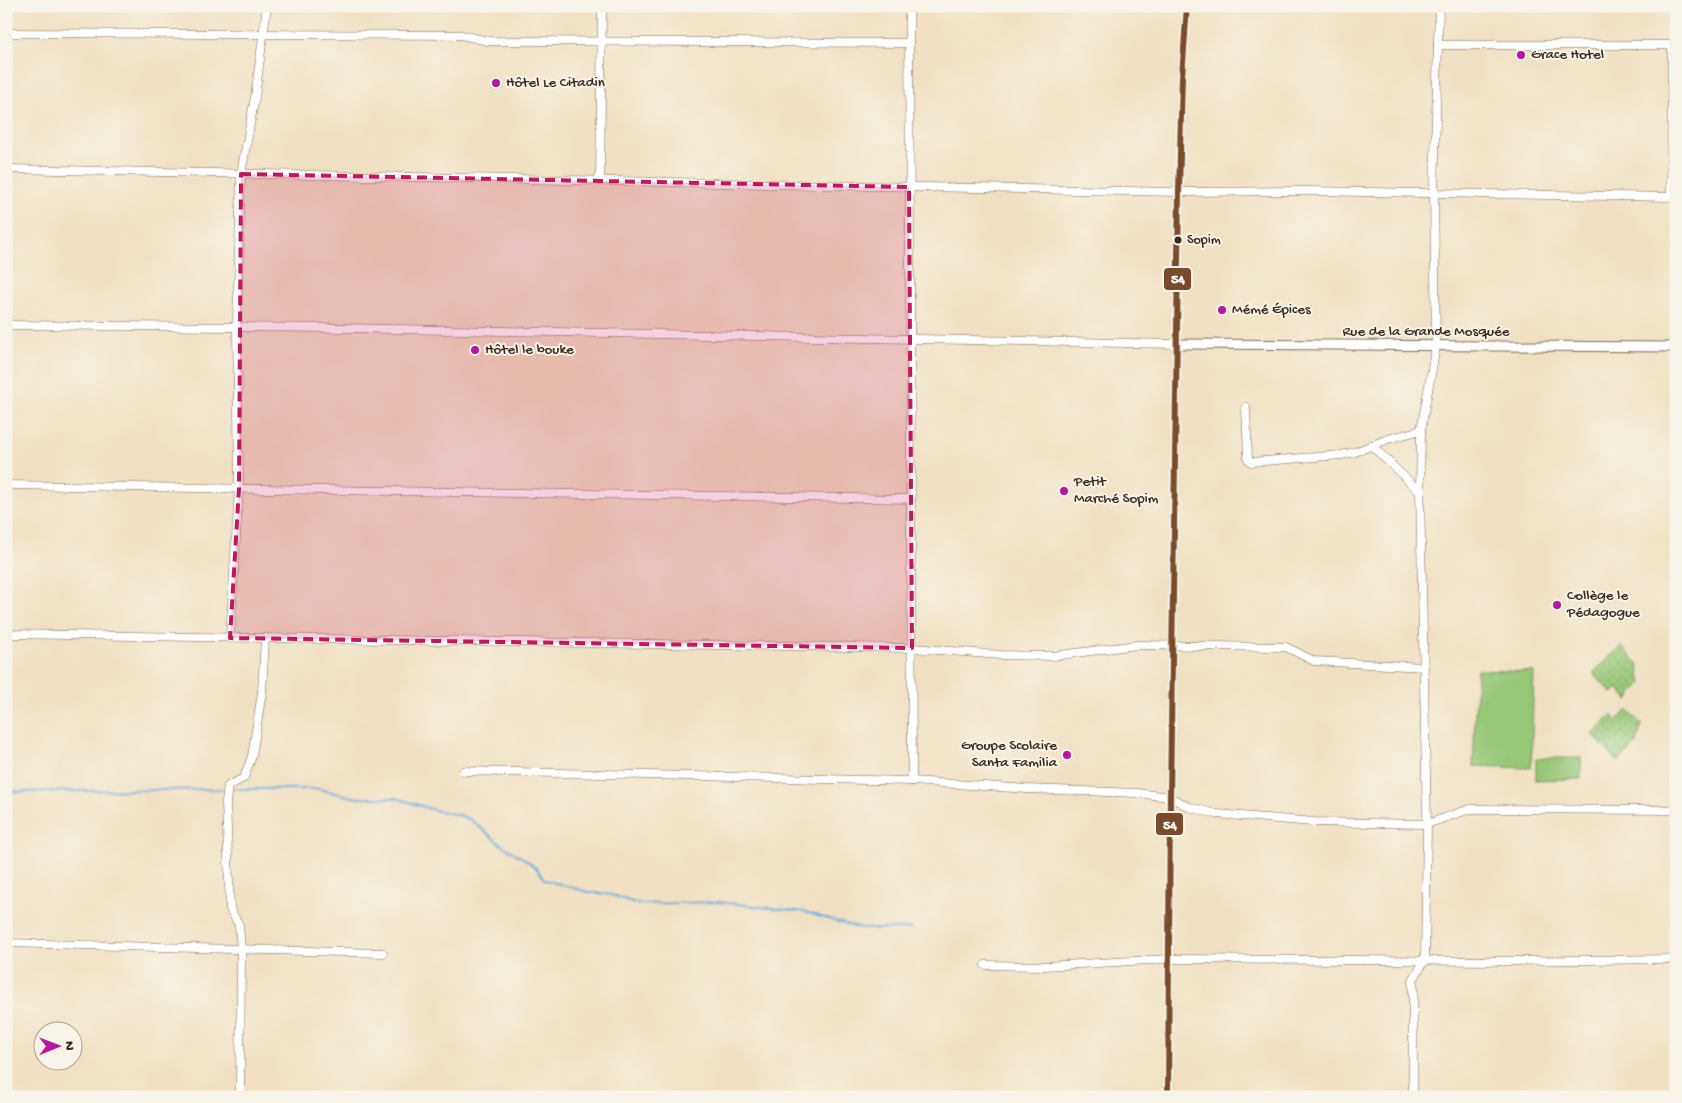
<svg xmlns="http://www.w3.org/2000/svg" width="1682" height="1103" font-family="'Gochi Hand',sans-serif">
<defs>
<pattern id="garden-dots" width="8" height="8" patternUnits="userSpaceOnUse" patternTransform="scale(1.25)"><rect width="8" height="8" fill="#96c777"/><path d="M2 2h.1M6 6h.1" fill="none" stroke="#7ca261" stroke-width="1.8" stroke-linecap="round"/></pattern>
</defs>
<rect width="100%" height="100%" fill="#f7f3e8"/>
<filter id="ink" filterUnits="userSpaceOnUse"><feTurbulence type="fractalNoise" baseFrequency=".02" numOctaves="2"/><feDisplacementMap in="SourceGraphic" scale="10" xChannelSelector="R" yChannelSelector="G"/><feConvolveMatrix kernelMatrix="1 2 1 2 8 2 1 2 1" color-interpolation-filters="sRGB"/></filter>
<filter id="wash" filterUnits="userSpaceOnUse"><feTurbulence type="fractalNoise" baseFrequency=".0096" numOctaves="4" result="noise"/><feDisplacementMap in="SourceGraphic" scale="20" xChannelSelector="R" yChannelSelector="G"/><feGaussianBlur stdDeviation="1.12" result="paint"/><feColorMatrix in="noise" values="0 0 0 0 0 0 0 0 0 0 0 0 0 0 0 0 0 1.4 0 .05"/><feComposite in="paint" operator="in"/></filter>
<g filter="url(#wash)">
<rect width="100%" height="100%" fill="#f0e1c2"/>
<g fill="#96c777" stroke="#68784a">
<path d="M1477,670L1534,672L1531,768L1473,766Z"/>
<path d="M1536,758H1581V779L1536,780Z"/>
</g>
<g fill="url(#garden-dots)" stroke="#68784a">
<path d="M1621,646L1638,663L1642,684L1631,694L1632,696L1628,700L1618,688L1612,693L1593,673Z"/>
<path d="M1628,710L1642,724L1636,745L1618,762L1592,734L1612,715L1617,720Z"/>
</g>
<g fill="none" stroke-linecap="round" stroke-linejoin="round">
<g stroke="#70aae0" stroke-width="2">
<path d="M230,789H318L357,798H396L434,810L459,815L471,820L503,846L526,860L537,869L545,880L588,892L612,895L638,904L719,902L805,912L855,927L871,929H912"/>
<path d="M6,792L225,789"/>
</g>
</g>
</g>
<g filter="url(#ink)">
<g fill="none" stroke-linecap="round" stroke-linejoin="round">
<g stroke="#7a6a57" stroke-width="9">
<g id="minor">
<path d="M909,6L912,781"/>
<path d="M6,33L461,35L488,41L909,43"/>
<path d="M1438,45H1672"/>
<path d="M6,169L1179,192L1307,191L1676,197"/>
<path d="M600,181L602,6"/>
<path d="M1671,196L1672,45L1676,35"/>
<path d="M6,325L341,328L1176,344"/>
<path d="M1246,407L1248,459L1251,462L1341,455L1355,452L1388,439L1421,430"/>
<path d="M1371,445L1420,492"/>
<path d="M6,485L911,499"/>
<path d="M6,634L912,648L1001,655L1053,656L1137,645L1286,647L1314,661L1424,667"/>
<path d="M230,638L239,488L237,327L241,174L255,97L267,6"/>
<path d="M463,771L912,781L1027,789L1137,793L1170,797L1189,807L1217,814L1314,822L1427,824L1470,809L1676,810"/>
<path d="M6,943L383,953"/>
<path d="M985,965L1044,966L1169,959L1502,961L1676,959"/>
<path d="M240,1097L241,949L239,925L230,909L226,802L228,786L244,778L252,756L262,692L265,639"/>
<path d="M1168,1097L1170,797L1179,192L1182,77L1187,6"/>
<path d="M1413,1097V980L1425,960L1427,824L1420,492L1421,430L1436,346L1434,192L1439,6"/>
</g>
</g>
<g stroke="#7a6a57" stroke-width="11">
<path id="tertiary" d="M1176,344L1676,347"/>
</g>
<use href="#minor" stroke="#fff" stroke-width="8"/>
<use href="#tertiary" stroke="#fff" stroke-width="9"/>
<g stroke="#f7f3e8" stroke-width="10">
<path id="bus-1" d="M1168,1097L1170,797L1179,192L1182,77L1187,6"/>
</g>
<use href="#bus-1" stroke="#7a4b2a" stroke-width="6"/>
</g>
</g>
<path fill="#c2185b" fill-opacity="0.2" stroke="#c2185b" stroke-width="4" stroke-dasharray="10 6" stroke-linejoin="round" d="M241,174L909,187L912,648L230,638L239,488Z"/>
<g fill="#b5179e" stroke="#f7f3e8" stroke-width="2">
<circle cx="1521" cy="55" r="5"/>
<circle cx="496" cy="83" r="5"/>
<circle cx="1222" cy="310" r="5"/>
<circle cx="475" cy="350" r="5"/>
<circle cx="1064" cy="491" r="5"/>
<circle cx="1557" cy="605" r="5"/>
<circle cx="1067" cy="755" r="5"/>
</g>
<circle fill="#3b2a1e" stroke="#f7f3e8" stroke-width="2" cx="1178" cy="240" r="4.5"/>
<g text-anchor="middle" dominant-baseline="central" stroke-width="4" stroke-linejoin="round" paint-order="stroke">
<g font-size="14" fill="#3b2a1e" stroke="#f7f3e8" text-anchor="start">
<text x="1187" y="240">Sopim</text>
</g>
<g font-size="15" fill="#3b2a1e" stroke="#f7f3e8" text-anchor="start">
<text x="1531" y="55">Grace Hotel</text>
<text x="506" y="83">Hôtel Le Citadin</text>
<text x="1232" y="310">Mémé Épices</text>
<text x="485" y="350">Hôtel le bouke</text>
<text x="1074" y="482">Petit<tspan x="1074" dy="17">Marché Sopim</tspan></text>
<text x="1567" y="596">Collège le<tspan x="1567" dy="17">Pédagogue</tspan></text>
<text x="1057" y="746" text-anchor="end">Groupe Scolaire<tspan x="1057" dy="17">Santa Familia</tspan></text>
</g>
<g font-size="15" fill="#3b2a1e" stroke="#f7f3e8">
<text x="1426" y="332">Rue de la Grande Mosquée</text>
</g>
</g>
<g stroke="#f7f3e8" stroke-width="2">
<rect x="1163" y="267" width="29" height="24" rx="5" fill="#7a4b2a"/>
<rect x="1155" y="812" width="29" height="24" rx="5" fill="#7a4b2a"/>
</g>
<g font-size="14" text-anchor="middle" font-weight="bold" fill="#fff">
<text x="1178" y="283">54</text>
<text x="1170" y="829">54</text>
</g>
<rect width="1682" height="1103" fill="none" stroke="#f7f3e8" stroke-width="25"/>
<g transform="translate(58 1046) rotate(89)"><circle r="24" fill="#f7f3e8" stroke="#aca397"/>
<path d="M0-4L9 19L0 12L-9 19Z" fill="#b5179e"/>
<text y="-8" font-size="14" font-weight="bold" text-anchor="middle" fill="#3b2a1e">N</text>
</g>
</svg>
